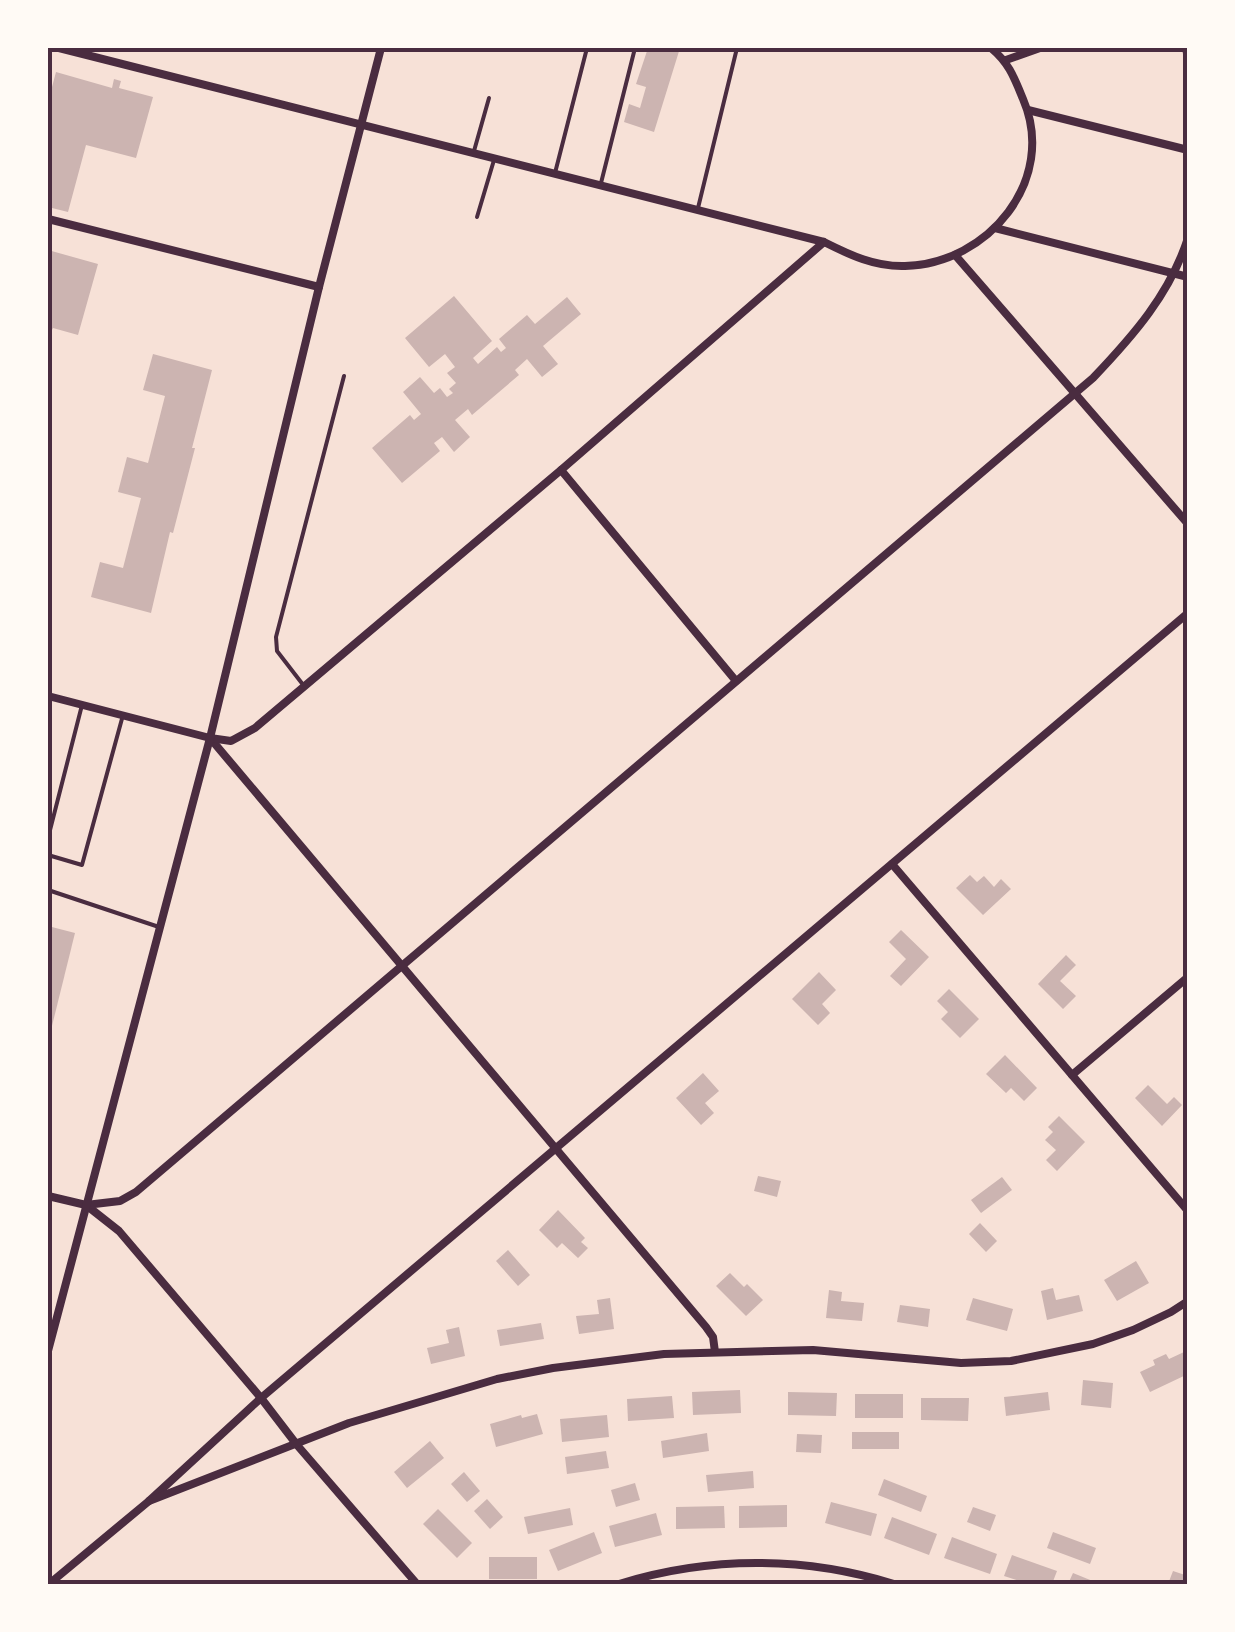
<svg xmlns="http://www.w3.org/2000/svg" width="1235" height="1632" font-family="'Work Sans',sans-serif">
<rect width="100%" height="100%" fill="#f7e1d7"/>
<g fill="#ccb4b1">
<path d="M648,48H680L654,132L624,122L629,104L640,108L646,87L636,84Z"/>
<path d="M56,72L112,88L114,79L121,81L119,88L153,97L136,158L86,145L68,212L48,207V102Z"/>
<path d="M48,250L98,264L78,335L53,328L48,337Z"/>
<path d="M454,296L492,341L473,358L478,364L497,347L501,352L506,348L499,339L527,315L535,324L567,297L581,314L543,346L558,364L542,377L527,359L515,370L519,375L472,415L468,409L455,420L470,437L454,452L442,437L434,443L440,451L402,483L372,448L410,415L414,420L421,414L403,392L420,377L434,393L440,388L447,397L453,393L449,389L456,383L447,373L455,367L445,354L429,367L405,338Z"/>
<path d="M153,354L212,370L192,448H195L173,533L170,532L151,613L91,597L100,562L123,568L141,498L118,492L127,457L148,463L165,396L143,390Z"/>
<path d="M970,875L977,882L984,876L994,887L1001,879L1011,889L983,915L956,888Z"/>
<path d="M48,926L75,933L49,1038H48Z"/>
<path d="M901,930L929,957L901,986L890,976L906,959L889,942Z"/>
<path d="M1066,955L1076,965L1060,981L1076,996L1063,1009L1038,984Z"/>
<path d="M819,972L836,990L822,1004L830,1013L818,1025L792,999Z"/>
<path d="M949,989L979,1019L960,1038L941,1019L948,1012L937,1001Z"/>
<path d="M1005,1055L1037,1088L1024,1101L1011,1088L1006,1093L986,1074Z"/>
<path d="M703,1073L719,1091L705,1103L714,1113L701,1125L676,1098Z"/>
<path d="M1148,1085L1167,1104L1174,1097L1182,1105L1162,1126L1135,1098Z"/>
<path d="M1059,1116L1085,1142L1057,1171L1046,1160L1056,1150L1045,1140L1053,1132L1048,1127Z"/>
<path d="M758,1176L781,1181L777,1197L754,1191Z"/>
<path d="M1002,1177L1012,1190L981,1213L971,1200Z"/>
<path d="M558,1210L585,1238L581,1242L588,1248L578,1258L562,1243L557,1248L539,1230Z"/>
<path d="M980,1223L997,1241L986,1252L969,1234Z"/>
<path d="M508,1250L530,1275L518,1286L496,1261Z"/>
<path d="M1136,1261L1149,1283L1117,1301L1104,1280Z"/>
<path d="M730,1273L744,1287L747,1284L763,1300L746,1316L716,1286Z"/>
<path d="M1053,1288L1056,1300L1079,1295L1083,1311L1047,1320L1041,1291Z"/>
<path d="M829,1290L842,1292L841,1301L864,1303L862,1321L826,1318Z"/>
<path d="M610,1298L614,1329L579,1334L576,1316L599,1314L597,1300Z"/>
<path d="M973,1298L1013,1309L1007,1331L966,1320Z"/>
<path d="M900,1305L930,1309L928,1327L897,1322Z"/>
<path d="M541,1323L544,1339L500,1346L497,1330Z"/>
<path d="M459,1327L465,1356L431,1364L427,1348L449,1343L446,1330Z"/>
<path d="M1184,1352L1188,1359V1374L1150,1392L1140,1372L1155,1365L1153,1360L1166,1354L1169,1359Z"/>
<path d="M1083,1380L1113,1383L1111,1408L1081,1405Z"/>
<path d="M740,1390L741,1413L693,1415L692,1392Z"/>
<path d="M788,1392L837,1393L836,1416L788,1415Z"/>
<path d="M1048,1392L1050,1410L1006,1416L1004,1397Z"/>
<rect x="855" y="1394" width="48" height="24"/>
<path d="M672,1396L674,1418L628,1421L627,1399Z"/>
<path d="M921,1398H969L968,1421L921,1420Z"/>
<path d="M537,1414L543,1434L496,1447L490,1424L521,1415L522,1418Z"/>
<path d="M607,1415L609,1437L562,1442L560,1419Z"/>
<rect x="852" y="1432" width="47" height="17"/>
<path d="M707,1433L709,1451L663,1458L661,1441Z"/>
<path d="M797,1434L822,1435L821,1453L796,1452Z"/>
<path d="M430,1441L444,1458L407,1488L394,1472Z"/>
<path d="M606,1451L609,1468L567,1474L565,1457Z"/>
<path d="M753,1471L754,1488L708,1492L706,1475Z"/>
<path d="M464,1472L480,1491L467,1502L451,1484Z"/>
<path d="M884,1479L927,1496L921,1512L878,1495Z"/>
<path d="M635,1483L640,1500L616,1507L611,1490Z"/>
<path d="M487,1499L503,1517L490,1529L474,1511Z"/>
<path d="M831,1502L877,1514L871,1536L825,1523Z"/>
<path d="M787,1505V1527L739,1528V1506Z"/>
<path d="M724,1506L725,1528L676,1529V1507Z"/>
<path d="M973,1507L996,1515L990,1531L967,1522Z"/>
<path d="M570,1508L573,1525L528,1534L524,1517Z"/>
<path d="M438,1509L472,1543L457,1558L423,1524Z"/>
<path d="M656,1513L662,1535L615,1547L609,1526Z"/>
<path d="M892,1517L937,1534L929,1555L884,1538Z"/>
<path d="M594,1532L602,1553L558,1571L549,1550Z"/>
<path d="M1053,1532L1096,1548L1090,1564L1047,1548Z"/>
<path d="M952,1537L997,1554L990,1574L944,1558Z"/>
<path d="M1012,1555L1057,1571L1052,1584H1029L1004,1576Z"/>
<rect x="489" y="1557" width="48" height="22"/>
<path d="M1173,1571L1188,1576V1584H1168Z"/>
<path d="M1073,1573L1100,1584H1068Z"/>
</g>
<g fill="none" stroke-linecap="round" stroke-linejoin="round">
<g stroke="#4a2c40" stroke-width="4">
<path d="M474,151L489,98"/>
<path d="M555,173L587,48"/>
<path d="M601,183L635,48"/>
<path d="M698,208L737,48"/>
<path d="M477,217L494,160"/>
<path d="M304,686L277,651L276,637L344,376"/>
<path d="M48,838L82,705"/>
<path d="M48,855L82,865L123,715"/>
<path d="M48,890L159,927"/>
</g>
<g stroke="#4a2c40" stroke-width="8">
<path d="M59,48L824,242C850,255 875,267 905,266C988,264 1058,180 1023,99C1014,77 1009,63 991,48"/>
<path d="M1186,48L1188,59"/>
<path d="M1006,60L1040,48"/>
<path d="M1028,110L1188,150"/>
<path d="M48,219L319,287"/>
<path d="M995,228L1188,277"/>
<path d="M955,255L1188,524"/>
<path d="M561,470L736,681"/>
<path d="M48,696L210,738L706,1327L713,1337L715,1352"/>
<path d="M210,738L231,741L255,728L561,470L824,242"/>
<path d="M892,864L1188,1211"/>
<path d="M1072,1075L1188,977"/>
<path d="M48,1196L86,1205L119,1231L261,1398L297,1445L417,1584"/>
<path d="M86,1205L120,1201L136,1192L1093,378C1133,336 1170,294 1188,238"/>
<path d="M48,1351L210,738L319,287L381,48"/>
<path d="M149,1501L261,1398L1188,613"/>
<path d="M49,1584L149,1501L349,1423L497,1379L553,1368L664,1354L813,1350L961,1363L1011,1361L1093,1344L1133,1330L1171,1312L1188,1301"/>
<path d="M619,1584C709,1556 804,1556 894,1584"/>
</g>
</g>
<rect width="1235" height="1632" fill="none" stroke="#fffaf5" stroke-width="100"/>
<rect x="50" y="50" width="1135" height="1532" fill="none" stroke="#4a2c40" stroke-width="4"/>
</svg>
